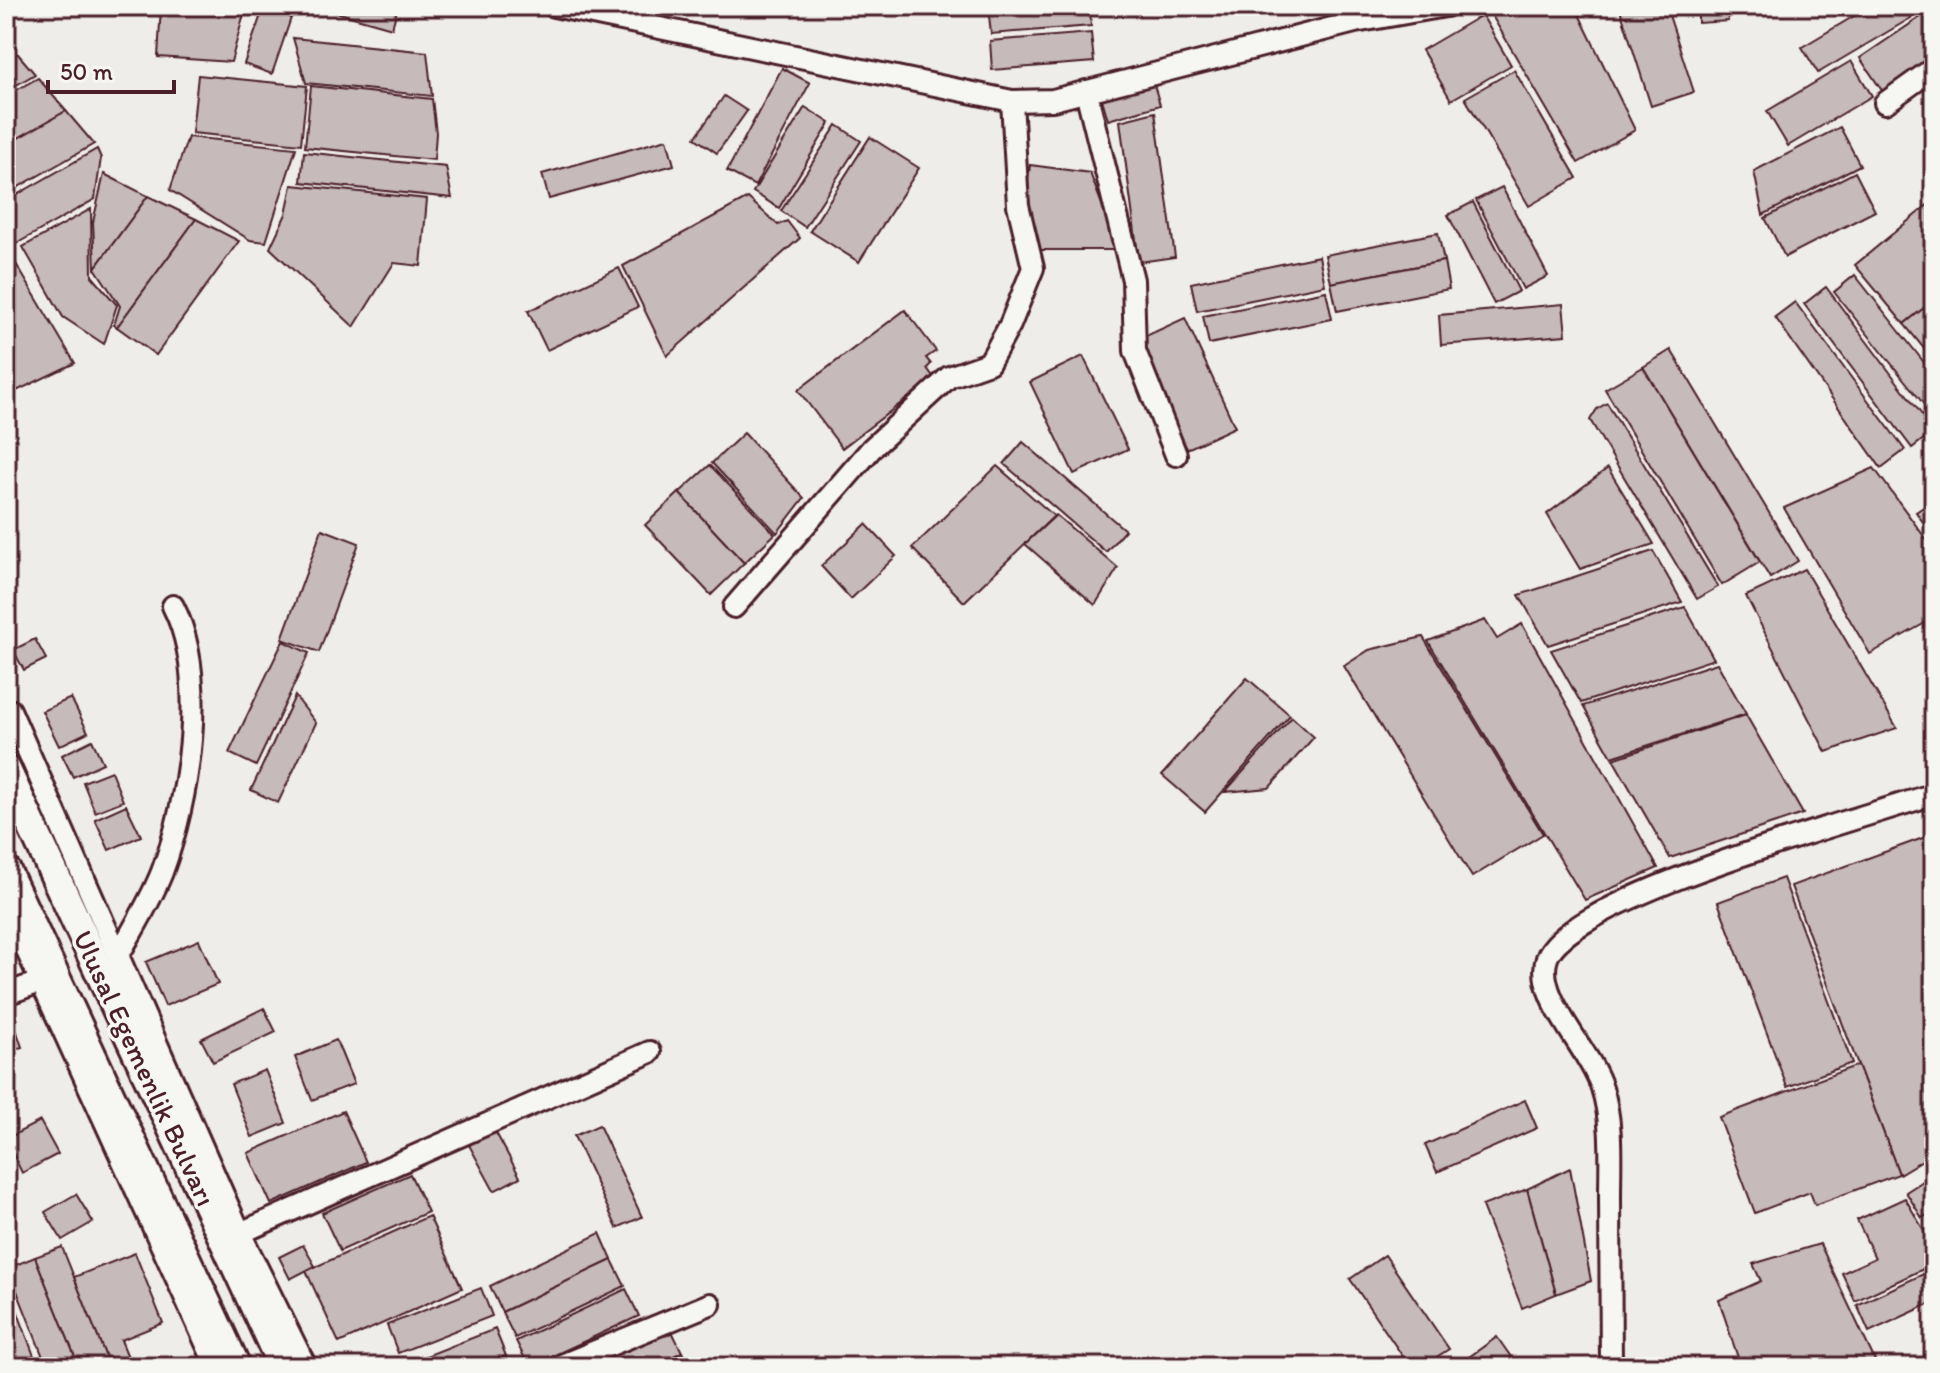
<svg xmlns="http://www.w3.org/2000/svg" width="1940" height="1373" font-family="Itim,sans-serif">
<rect width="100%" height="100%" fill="#efedea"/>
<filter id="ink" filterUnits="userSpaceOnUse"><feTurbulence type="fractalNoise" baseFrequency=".0125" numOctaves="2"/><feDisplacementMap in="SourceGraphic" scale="16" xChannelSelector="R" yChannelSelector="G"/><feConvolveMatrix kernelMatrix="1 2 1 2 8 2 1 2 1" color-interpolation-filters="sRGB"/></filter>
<g filter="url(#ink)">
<g fill="#c6babb" stroke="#4a1f2b" stroke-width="2">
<path d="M83,6H152L150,15Z"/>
<path d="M161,6H246L231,62L158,57Z"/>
<path d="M264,6H295L272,74L244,64Z"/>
<path d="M314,6H398L392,28Z"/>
<path d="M664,6H696L694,13Z"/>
<path d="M988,6H1089L1091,26L991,34Z"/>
<path d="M1525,6H1575L1635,130L1578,163L1491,14Z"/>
<path d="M1619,6H1666L1694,92L1651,106Z"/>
<path d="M1698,6H1727L1728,21L1698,23Z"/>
<path d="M1871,6H1904L1911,18L1818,73L1802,47Z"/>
<path d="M1934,8V57L1883,92L1860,58Z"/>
<path d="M1482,15L1511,65L1451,100L1422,50Z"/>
<path d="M1091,33L1094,62L992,70L990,41Z"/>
<path d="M293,38L427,52L432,96L306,83Z"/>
<path d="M6,51L18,54L35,74L6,91Z"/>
<path d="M1851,61L1872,96L1788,146L1767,111Z"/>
<path d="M782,68L810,83L755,186L727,171Z"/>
<path d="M1514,70L1577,178L1529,206L1465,98Z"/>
<path d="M198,75L307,86L301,144L192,133Z"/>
<path d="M38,78L66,111L6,145V96Z"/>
<path d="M1154,85L1160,105L1108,120L1102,99Z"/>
<path d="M311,86L432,99L436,133L434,160L305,147Z"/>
<path d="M724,96L747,111L717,153L695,138Z"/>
<path d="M805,107L830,123L779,208L753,192Z"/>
<path d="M66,111L94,144L6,194V145Z"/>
<path d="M1155,112L1175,257L1139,262L1120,121Z"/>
<path d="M837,125L861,141L805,227L781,211Z"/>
<path d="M1840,127L1860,165L1763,215L1754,171Z"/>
<path d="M188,137L296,148L266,242L250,240L170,190Z"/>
<path d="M870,137L919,168L859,262L810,231Z"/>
<path d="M667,139L674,165L549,199L542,174Z"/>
<path d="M97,149L101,158L95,199L16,244L6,227V201Z"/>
<path d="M304,152L446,167L452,198L301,182Z"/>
<path d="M1030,165L1090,173L1119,250H1036L1023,218Z"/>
<path d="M1855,172L1875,211L1785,257L1765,218Z"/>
<path d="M104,174L148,196L95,268L93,222Z"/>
<path d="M292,185L427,199L421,266L394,263L354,327L270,248L286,214Z"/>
<path d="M1502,187L1548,276L1523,289L1476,200Z"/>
<path d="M148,196L196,219L117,327L114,325L120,306L95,268Z"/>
<path d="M748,198L778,225L787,221L800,238L667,356L623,266Z"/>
<path d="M1473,202L1519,291L1494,304L1448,215Z"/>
<path d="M1931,202L1934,300L1904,324L1855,265Z"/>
<path d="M91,209L92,276L117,305L104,344L63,317L23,247Z"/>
<path d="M196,219L239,241L156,355L117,327Z"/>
<path d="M1438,233L1444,261L1331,283L1325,255Z"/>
<path d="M6,247L75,363L6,396Z"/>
<path d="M1319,256L1325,285L1197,311L1191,283Z"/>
<path d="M1444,261L1449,289L1337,311L1331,283Z"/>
<path d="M619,268L638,307L547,350L528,311Z"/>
<path d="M1855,275L1934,375V417L1834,292Z"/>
<path d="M1826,287L1934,431L1912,448L1804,304Z"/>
<path d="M1326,291L1332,319L1209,344L1203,316Z"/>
<path d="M1934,300V361L1904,324Z"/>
<path d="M1795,302L1905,450L1881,468L1775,317Z"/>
<path d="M1563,304L1566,335L1441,345L1439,315Z"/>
<path d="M905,310L936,351L926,358L931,364L927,368L934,378L842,448L798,390Z"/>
<path d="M1185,318L1235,427L1187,449L1137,340Z"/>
<path d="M1671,350L1798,561L1770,578L1643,367Z"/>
<path d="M1083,356L1128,449L1074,474L1030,382Z"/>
<path d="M1643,367L1760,562L1722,585L1605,389Z"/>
<path d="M1607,403L1718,587L1697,599L1590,420L1597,409Z"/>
<path d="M744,433L804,498L777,533L712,463Z"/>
<path d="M1023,442L1125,530L1106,552L1004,464Z"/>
<path d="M710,465L775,534L744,563L679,493Z"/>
<path d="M997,466L1054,516L964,602L912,548Z"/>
<path d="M1608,468L1654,544L1580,569L1547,514Z"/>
<path d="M1874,468L1934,550V618L1870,654L1784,508Z"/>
<path d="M679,493L744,563L711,595L645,525Z"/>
<path d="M1934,500V538L1916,512Z"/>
<path d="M1056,515L1118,568L1095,605L1025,544Z"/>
<path d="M866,524L896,556L851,599L821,566Z"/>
<path d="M322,529L359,543L319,652L282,639Z"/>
<path d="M1653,551L1682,602L1548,645L1519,595Z"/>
<path d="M1804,569L1897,728L1826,752L1746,596Z"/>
<path d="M1685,607L1714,659L1581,703L1551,650Z"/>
<path d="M1485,620L1497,639L1522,624L1658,868L1585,900L1428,641Z"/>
<path d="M1423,637L1543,834L1472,877L1344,666L1369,650Z"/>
<path d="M35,639L46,659L24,670L13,650Z"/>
<path d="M283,641L309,653L256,766L229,753Z"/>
<path d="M1717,663L1746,714L1612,757L1583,706Z"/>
<path d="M1247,678L1290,715L1205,812L1162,775Z"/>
<path d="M295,696L316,723L278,803L251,790Z"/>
<path d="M71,698L88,732L59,746L42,711Z"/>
<path d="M1746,715L1803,814L1670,858L1613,759Z"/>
<path d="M1292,717L1314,737L1269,788L1225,792Z"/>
<path d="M92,740L103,763L73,777L62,755Z"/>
<path d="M111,771L123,801L95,812L83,782Z"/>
<path d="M126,805L141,836L109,850L95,819Z"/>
<path d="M1934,834V1153L1899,1174L1791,886Z"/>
<path d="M1783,878L1852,1063L1787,1087L1718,902Z"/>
<path d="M199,940L218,984L165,1006L146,962Z"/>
<path d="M264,1008L276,1032L213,1062L201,1039Z"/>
<path d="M16,1029L22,1047L6,1052V1032Z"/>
<path d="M336,1040L354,1084L312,1100L295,1057Z"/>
<path d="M1858,1065L1899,1174L1815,1205L1810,1192L1755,1213L1719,1117Z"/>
<path d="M265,1070L286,1123L252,1137L231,1084Z"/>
<path d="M1525,1100L1537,1128L1437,1172L1425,1145Z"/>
<path d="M343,1111L366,1162L271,1204L248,1153Z"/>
<path d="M40,1121L58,1154L22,1173L6,1139Z"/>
<path d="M599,1125L642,1217L617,1228L574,1136Z"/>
<path d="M495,1131L520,1177L494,1191L469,1145Z"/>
<path d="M1570,1168L1591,1281L1556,1294L1527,1189Z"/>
<path d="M410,1174L428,1212L340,1251L322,1213Z"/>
<path d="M1934,1174V1211L1922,1218L1906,1192Z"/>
<path d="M1527,1189L1556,1294L1522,1308L1482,1206Z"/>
<path d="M76,1194L93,1222L62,1240L45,1212Z"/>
<path d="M1905,1198L1934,1248V1264L1855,1301L1842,1273L1875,1258L1857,1220Z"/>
<path d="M429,1216L462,1288L339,1343L306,1271Z"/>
<path d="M600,1233L612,1260L502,1312L490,1286Z"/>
<path d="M6,1240L13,1262L6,1264Z"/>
<path d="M1820,1244L1878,1367H1741L1719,1300L1761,1281L1753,1264Z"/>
<path d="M303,1245L315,1266L290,1279L279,1257Z"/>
<path d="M62,1247L110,1367H79L35,1257Z"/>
<path d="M135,1253L163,1323L121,1340L130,1362L110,1367L74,1277Z"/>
<path d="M1385,1255L1449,1349L1421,1367H1410L1350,1279Z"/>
<path d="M35,1257L79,1367H47L8,1268Z"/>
<path d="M612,1260L625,1286L515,1338L502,1312Z"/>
<path d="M1934,1269V1302L1869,1332L1857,1305Z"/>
<path d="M6,1280L38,1367H6Z"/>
<path d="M481,1288L492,1316L398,1353L387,1325Z"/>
<path d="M626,1289L639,1316L529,1367L516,1341Z"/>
<path d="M669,1325L682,1352L651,1367H580Z"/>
<path d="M495,1329L506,1356L477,1367H430L426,1356Z"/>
<path d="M1497,1337L1518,1367H1455Z"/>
<path d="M682,1352L689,1367H651Z"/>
<path d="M506,1356L511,1367H477Z"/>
</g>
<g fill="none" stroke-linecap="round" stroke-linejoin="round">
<g stroke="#4a1f2b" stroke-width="26">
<g id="minor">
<path d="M554,6L1012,101L1053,100L1355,22L1446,6"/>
<path d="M1086,91L1133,280L1135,351L1176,455"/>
<path d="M1885,103L1934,68"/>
<path d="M734,607L872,448L949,377L989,363L1010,325L1033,268L1018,205L1012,101"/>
<path d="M10,710L240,1233L306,1367"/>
<path d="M6,905L217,1367"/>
<path d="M119,954C134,928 151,900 162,872C189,800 209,676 173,606"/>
<path d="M6,994L51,978"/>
<path d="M229,1238L650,1052"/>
<path d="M557,1367L710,1304"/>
<path d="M1611,1367C1611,1310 1610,1253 1610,1197C1610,1161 1613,1122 1602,1088C1589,1047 1534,997 1547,958C1568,897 1866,817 1934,794"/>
</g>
</g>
<g stroke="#4a1f2b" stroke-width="34">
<g id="highway">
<path d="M6,770L283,1367"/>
<path d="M6,871L236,1367"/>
</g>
</g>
<use href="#minor" stroke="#f6f6f2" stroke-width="20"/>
<use href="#highway" stroke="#f6f6f2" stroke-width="28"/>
</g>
</g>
<g text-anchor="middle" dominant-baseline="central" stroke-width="7" stroke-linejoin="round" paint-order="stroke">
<g font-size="28" fill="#4a1f2b" stroke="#f6f6f2">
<text transform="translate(145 1068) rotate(65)">Ulusal Egemenlik Bulvarı</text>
</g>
</g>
<rect width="1940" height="1373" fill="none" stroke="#f6f6f2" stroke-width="32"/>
<rect x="16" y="16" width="1908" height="1341" fill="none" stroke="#4a1f2b" stroke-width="3" filter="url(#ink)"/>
<path d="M48 80v12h126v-12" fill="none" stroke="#4a1f2b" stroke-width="4"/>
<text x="60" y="80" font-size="24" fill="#4a1f2b" stroke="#f6f6f2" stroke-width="6" paint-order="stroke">50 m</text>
</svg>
